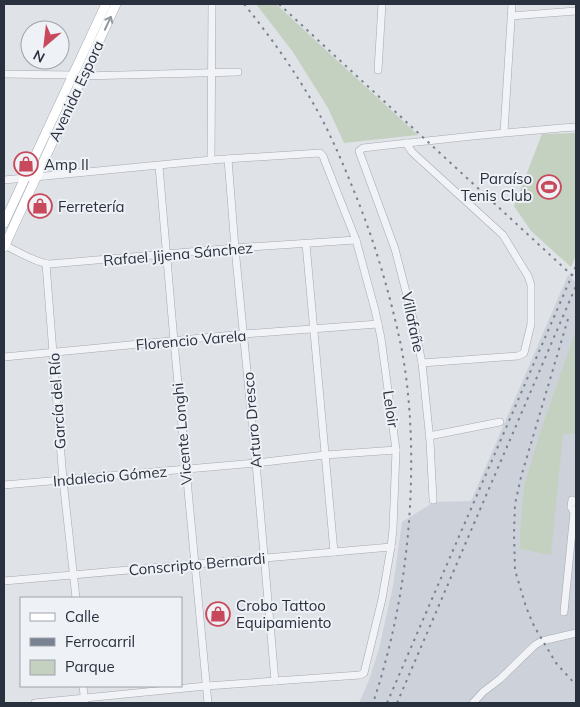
<svg xmlns="http://www.w3.org/2000/svg" width="580" height="707" font-family="Mulish,sans-serif">
<rect width="100%" height="100%" fill="#dfe2e7"/>
<path fill="#cdd1d9" d="M568,275L576,282V703H359L369,680L379,649L393,586L402,522L434,502L471,501Z"/>
<g fill="#c4d1c0">
<path d="M256,4H276L418,135L344,143L328,108L293,52Z"/>
<path d="M576,133V255L571,267L531,231L514,206L542,134Z"/>
<path d="M576,330V434H563L551,555L520,549V533L524,487L542,427Z"/>
</g>
<g fill="none" stroke-linecap="round" stroke-linejoin="round">
<g stroke="#a5a9b1" stroke-width="8">
<g id="minor">
<path d="M511,16L576,11"/>
<path d="M378,70L382,4"/>
<path d="M4,74L73,75"/>
<path d="M83,76L238,72"/>
<path d="M504,132L512,4"/>
<path d="M406,143L412,152L503,235L528,276L531,285V324L524,353L518,356L422,363"/>
<path d="M228,159L235,248L256,463L275,681"/>
<path d="M211,160L212,4"/>
<path d="M159,166L174,341L208,703"/>
<path d="M4,180L211,160L320,153L323,156L326,164L356,240L375,310L381,338L396,450L393,529L391,547L382,599L364,673L360,675L206,686L35,703"/>
<path d="M306,244L334,552"/>
<path d="M5,245C16,251 39,264 50,264L235,248L356,240"/>
<path d="M46,264L63,480L76,598"/>
<path d="M4,357L244,334L378,324"/>
<path d="M429,436L500,422"/>
<path d="M4,485L256,463L325,455L396,450"/>
<path d="M433,500L430,441L422,363L413,319L395,249L359,151L363,148C434,140 505,132 576,127"/>
<path d="M572,500L571,507L574,512"/>
<path d="M4,581L391,547"/>
<path d="M564,612L574,512H576"/>
<path d="M83,686L85,703"/>
<path d="M473,703L483,692L500,679L535,645L542,641L576,633"/>
</g>
</g>
<g stroke="#9fa6b3" stroke-width="10">
<g id="major">
<path d="M4,223L106,4"/>
<path d="M4,247L116,4"/>
</g>
</g>
<use href="#minor" stroke="#f1f3f6" stroke-width="7"/>
<use href="#major" stroke="#fff" stroke-width="9"/>
<g stroke="#798290" stroke-width="2" stroke-dasharray="2.5 5" stroke-linecap="butt">
<path d="M244,4C274,41 302,81 324,123C336,147 346,171 356,196C375,243 389,291 400,341C407,374 410,409 411,442C413,531 401,619 373,703"/>
<path d="M279,4L576,279"/>
<path d="M568,319L521,477L515,504L514,534L515,570L526,607L534,626L556,663L576,685"/>
<path d="M387,703L576,266"/>
<path d="M397,703L576,286"/>
</g>
</g>
<defs><path id="oneway-shaft" d="M-6 0H5M1.5-3L5.5 0L1.5 3" fill="none" stroke-width="1.6" stroke-linecap="round" stroke-linejoin="round" transform="scale(1.25)"/></defs>
<use stroke="#94989e" href="#oneway-shaft" transform="translate(108 23) rotate(-65)"/>
<defs>
<g id="shop-ring" transform="scale(1.25)"><circle r="9.5" fill="#eef1f5" stroke="#c7495b" stroke-width="1.5"/><path d="M-5-2.5h2.3a2.7 3.5 0 0 1 5.4 0H5L5.5 6h-11ZM-1.5-2.5h3a1.5 2.3 0 0 0-3 0Z" fill="#c7495b"/></g>
<g id="stadium-ring" transform="scale(1.25)"><circle r="9.5" fill="#eef1f5" stroke="#c7495b" stroke-width="1.5"/><path d="M0-5a6.5 5 0 1 0 0 10a6.5 5 0 1 0 0-10ZM-3.5-1.8h7v3.6h-7Z" fill="#c7495b"/></g>
</defs>
<g fill-rule="evenodd">
<use href="#shop-ring" x="26" y="164"/>
<use href="#stadium-ring" x="549" y="187"/>
<use href="#shop-ring" x="40" y="206"/>
<use href="#shop-ring" x="218" y="614"/>
</g>
<g text-anchor="middle" dominant-baseline="central" stroke-width="4" stroke-linejoin="round" paint-order="stroke">
<g font-size="15" fill="#29303e" stroke="#eef1f5">
<text transform="translate(76 91) rotate(-65)">Avenida Espora</text>
<text transform="translate(178 254) rotate(-5)">Rafael Jijena Sánchez</text>
<text transform="translate(413 322) rotate(78)">Villafañe</text>
<text transform="translate(191 340) rotate(-5)">Florencio Varela</text>
<text transform="translate(57 401) rotate(-94)">García del Río</text>
<text transform="translate(391 409) rotate(82)">Leloir</text>
<text transform="translate(252 420) rotate(-95)">Arturo Dresco</text>
<text transform="translate(182 434) rotate(-95)">Vicente Longhi</text>
<text transform="translate(110 476) rotate(-5)">Indalecio Gómez</text>
<text transform="translate(197 564) rotate(-5)">Conscripto Bernardi</text>
</g>
<g font-size="15" fill="#29303e" stroke="#eef1f5" text-anchor="start">
<text x="44" y="164">Amp II</text>
<text x="532" y="178" text-anchor="end">Paraíso<tspan x="532" dy="17">Tenis Club</tspan></text>
<text x="58" y="206">Ferretería</text>
<text x="236" y="605">Crobo Tattoo<tspan x="236" dy="17">Equipamiento</tspan></text>
</g>
</g>
<rect width="580" height="707" fill="none" stroke="#29303e" stroke-width="10"/>
<rect x="20" y="597" width="162" height="90" fill="#eef1f5" stroke="#9fa4ac"/>
<rect x="30" y="613" width="25" height="8" fill="#ffffff" stroke="#9fa4ac"/>
<text x="65" y="622" font-size="15" fill="#29303e">Calle</text>
<rect x="30" y="638" width="25" height="8" fill="#798290" stroke="#9fa4ac"/>
<text x="65" y="647" font-size="15" fill="#29303e">Ferrocarril</text>
<rect x="30" y="660" width="25" height="15" fill="#c4d1c0" stroke="#9fa4ac"/>
<text x="65" y="672" font-size="15" fill="#29303e">Parque</text>
<g transform="translate(45 45) rotate(208)"><circle r="24" fill="#eef1f5" stroke="#9fa4ac"/>
<path d="M0-4L9 19L0 12L-9 19Z" fill="#c7495b"/>
<text y="-8" font-size="14" font-weight="bold" text-anchor="middle" fill="#29303e">N</text>
</g>
</svg>
